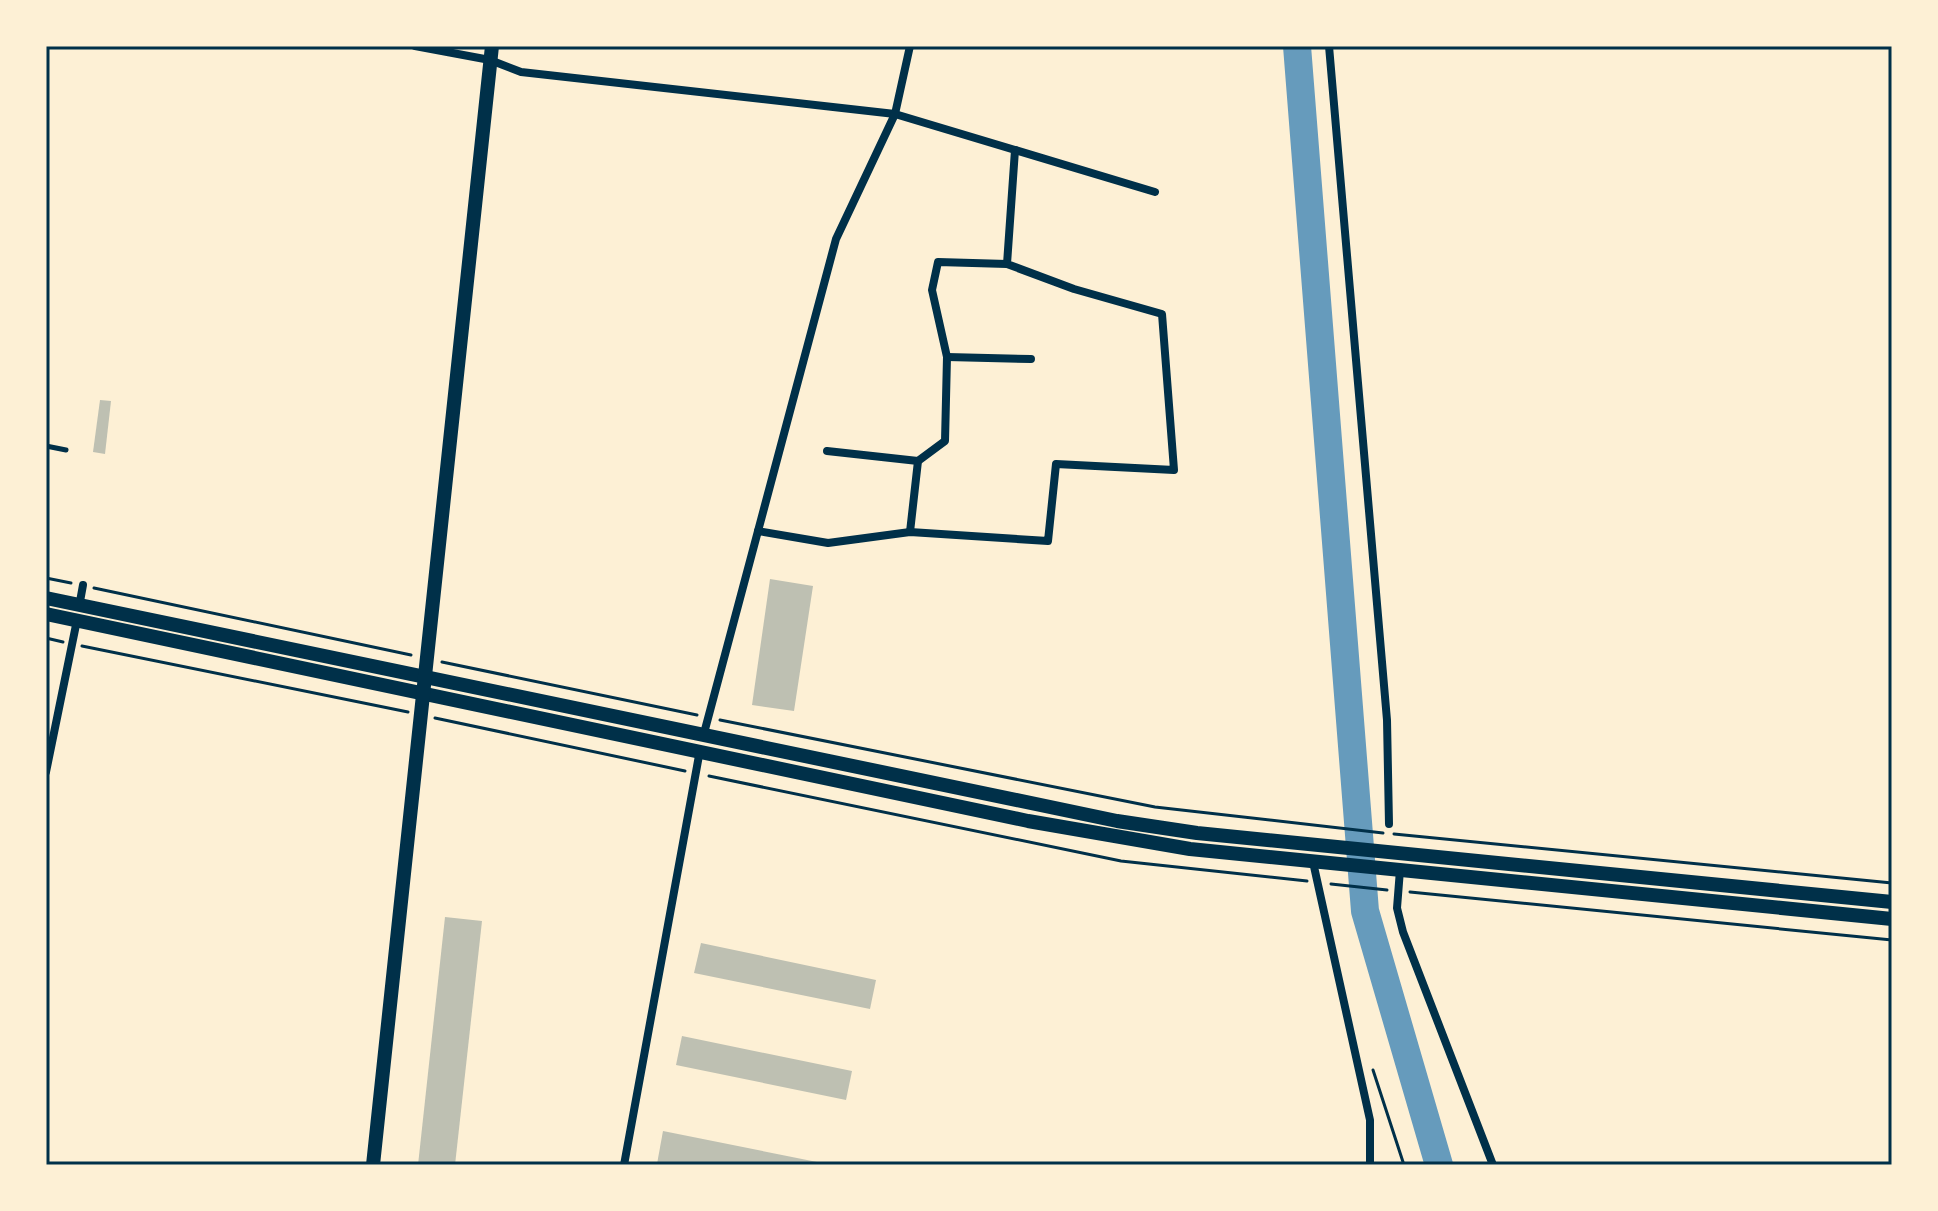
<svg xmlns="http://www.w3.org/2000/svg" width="1938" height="1211" font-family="Overpass,sans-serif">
<rect width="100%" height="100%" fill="#fdf0d5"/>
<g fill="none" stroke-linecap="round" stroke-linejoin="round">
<path stroke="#669bbc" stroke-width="28" d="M1297,46L1365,911L1439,1165"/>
</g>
<g fill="#bec0b2">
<path d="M100,400L111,401L105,454L93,452Z"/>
<path d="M770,579L813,586L794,711L752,705Z"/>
<path d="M445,917L482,921L455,1165H418Z"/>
<path d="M701,943L876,980L870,1009L694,973Z"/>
<path d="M682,1036L852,1071L846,1100L676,1065Z"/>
<path d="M663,1131L827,1164V1165L657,1164Z"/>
</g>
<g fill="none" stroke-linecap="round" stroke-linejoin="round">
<g stroke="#003049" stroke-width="3">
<path d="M46,578L71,583"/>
<path d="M94,588L411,655"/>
<path d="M46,638L63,642"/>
<path d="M82,646L408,712"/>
<path d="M442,662L697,715"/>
<path d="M435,718L685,771"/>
<path d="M720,720L1155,807L1383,833"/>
<path d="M709,776L1121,861L1307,881"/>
<path d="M1394,834L1892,883"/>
<path d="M1331,884L1387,890"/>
<path d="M1410,892L1892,940"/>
<path d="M1373,1070L1404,1165"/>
</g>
<path stroke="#003049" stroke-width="5" d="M46,446L66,450"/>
<g stroke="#003049" stroke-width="8">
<path d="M415,46L490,60L521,72L895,114L1155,192"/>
<path d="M1329,46L1387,720L1389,824"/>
<path d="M947,357L1031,359"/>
<path d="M827,451L918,461"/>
<path d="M758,531L828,543L910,532L1048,541L1056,464L1174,470L1162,314L1074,289L1007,264L1015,150"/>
<path d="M910,532L918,461L945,441L947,357L932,290L938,262L1007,264"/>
<path d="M79,607L83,585"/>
<path d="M703,737L836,239L895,114L910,46"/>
<path d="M46,772L77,620"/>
<path d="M1313,862L1370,1120V1165"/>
<path d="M1400,870L1397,908L1403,932L1493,1165"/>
<path d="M624,1165L700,750"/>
</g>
<g stroke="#003049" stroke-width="14">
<path d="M46,598L1117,821L1197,833L1892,902"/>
<path d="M46,614L1028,821L1190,849L1892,919"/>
<path d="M373,1165L492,46"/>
</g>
</g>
<rect width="1938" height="1211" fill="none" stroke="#fdf0d5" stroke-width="96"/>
<rect x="48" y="48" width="1842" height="1115" fill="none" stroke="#003049" stroke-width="3"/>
</svg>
